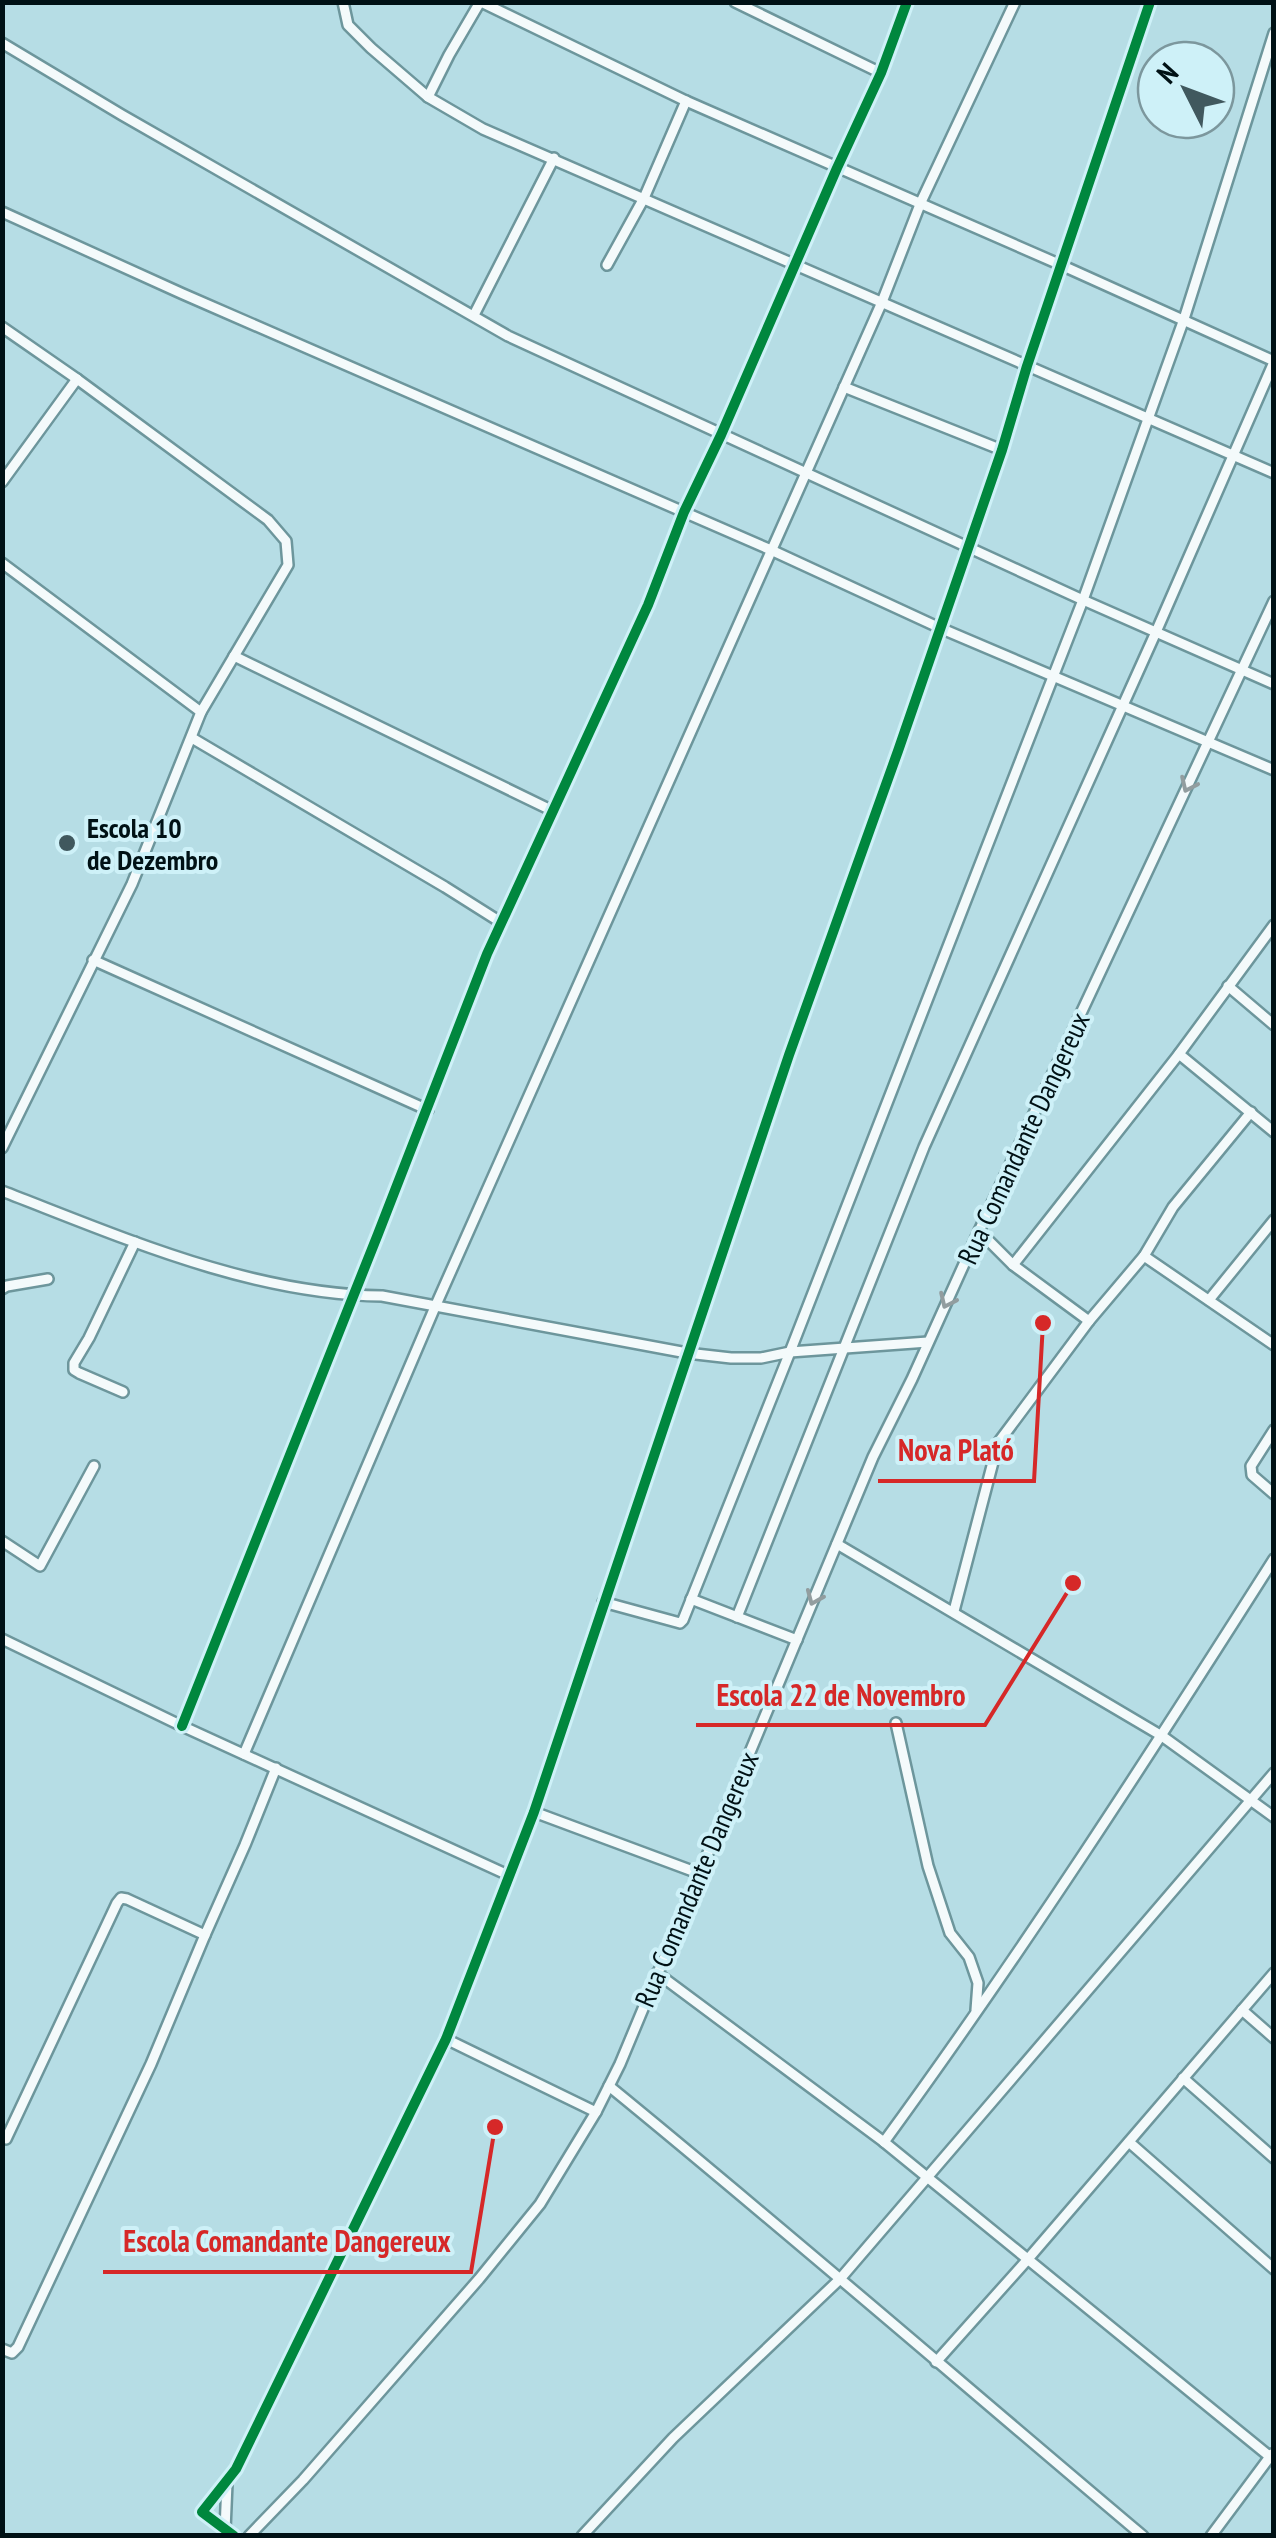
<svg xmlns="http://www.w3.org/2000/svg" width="1276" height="2538" font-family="'PT Sans Narrow',sans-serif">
<rect width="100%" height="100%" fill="#b6dde5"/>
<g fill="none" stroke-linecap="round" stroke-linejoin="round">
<g stroke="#6d969c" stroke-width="14">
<g id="street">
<path d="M343,2L348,25L371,48L428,97L483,129L1274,473"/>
<path d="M481,2L686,101L1061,265L1274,361"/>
<path d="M735,2L881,73"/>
<path d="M2,43L122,115L508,336L1083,600L1274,684"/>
<path d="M428,97L449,55L480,2"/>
<path d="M2,212L183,294L771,550L940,628L1274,770"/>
<path d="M607,265L644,198L686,101"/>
<path d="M474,315L554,158"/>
<path d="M2,327L77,379L268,520L286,541L288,565L201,712L132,884L2,1148"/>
<path d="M844,387L1002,450"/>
<path d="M2,482L77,379"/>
<path d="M2,563L201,712"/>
<path d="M234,656L553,811"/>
<path d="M192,738L445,887L502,923"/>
<path d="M93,960L428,1110"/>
<path d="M1228,986L1274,1025"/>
<path d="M1179,1054L1274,1132"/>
<path d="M2,1191C124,1238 250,1294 382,1296L687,1353L731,1358H761L790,1352L928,1342"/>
<path d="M979,1231L1013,1265L1089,1321"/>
<path d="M1144,1256L1274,1345"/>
<path d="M1013,1265L1179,1054L1274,925"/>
<path d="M2,1289L7,1286L48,1279"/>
<path d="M1209,1300L1274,1220"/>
<path d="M123,1392L79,1373L74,1370V1363L89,1338L135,1242"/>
<path d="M1274,1430L1251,1466L1252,1475L1274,1494"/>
<path d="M2,1541L40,1566L94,1466"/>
<path d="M837,1544L1162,1736L1274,1817"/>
<path d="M691,1599L797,1640"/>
<path d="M603,1602L680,1623L683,1620L790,1352L1083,600L1184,319L1274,33"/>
<path d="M954,1611L998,1443L1089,1321L1144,1256L1173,1207L1251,1112"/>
<path d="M737,1617L924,1147L1156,632L1274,362"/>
<path d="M2,1639L182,1726L508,1875"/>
<path d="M896,1723L928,1866L950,1933L969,1957L978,1983L976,2010"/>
<path d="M182,1726L378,1234L487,954L648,605L684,512L721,435L837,168L881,73L907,2"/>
<path d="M244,1754L435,1307L882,302L921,202L1015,2"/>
<path d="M534,1812L698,1873"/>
<path d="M657,1973L884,2142L1274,2460"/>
<path d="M1242,2010L1274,2038"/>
<path d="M446,2039L596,2112"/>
<path d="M1183,2078L1274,2158"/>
<path d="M609,2086C789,2233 965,2386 1143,2536"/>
<path d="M6,2139L117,1903L121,1898L127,1899L205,1935"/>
<path d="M884,2142C1022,1953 1149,1756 1274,1559"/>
<path d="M1129,2142L1274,2269"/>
<path d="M2,2349L12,2353L18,2347L151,2064L205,1935L245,1845L276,1768"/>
<path d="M936,2362L1028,2259L1274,1973"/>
<path d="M225,2530L227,2483"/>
<path d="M234,2536L202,2512L236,2469L446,2039L534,1812L789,1055L898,751L1002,450L1027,366L1150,2"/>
<path d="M249,2536L303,2480L479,2279L540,2204L596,2112L620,2064L873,1457L912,1379L979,1231L1274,601"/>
<path d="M582,2536L673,2438L840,2279L1274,1773"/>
<path d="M1211,2536L1272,2454"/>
</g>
</g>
<use href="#street" stroke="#f4fafb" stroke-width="9"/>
<g stroke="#cef1f8" stroke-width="16">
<g id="cycleway">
<path d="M182,1726L378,1234L487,954L648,605L684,512L721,435L837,168L881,73L907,2"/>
<path d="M234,2536L202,2512L236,2469L446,2039L534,1812L789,1055L898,751L1002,450L1027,366L1150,2"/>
</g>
</g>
<use href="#cycleway" stroke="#00873e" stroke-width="10"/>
</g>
<defs><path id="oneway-chevron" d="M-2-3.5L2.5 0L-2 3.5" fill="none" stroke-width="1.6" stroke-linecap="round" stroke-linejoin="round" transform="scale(2.5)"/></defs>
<g stroke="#929d9f">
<use href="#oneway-chevron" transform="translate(1188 785) rotate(115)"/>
<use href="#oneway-chevron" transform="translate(947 1301) rotate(115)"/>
<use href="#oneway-chevron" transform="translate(814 1598) rotate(113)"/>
</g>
<circle fill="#40585e" stroke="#cef1f8" stroke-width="4" cx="67" cy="843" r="10"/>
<g text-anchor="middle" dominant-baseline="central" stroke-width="8" stroke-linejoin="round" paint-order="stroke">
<g font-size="28" font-weight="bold" fill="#001115" stroke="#cef1f8" text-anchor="start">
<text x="87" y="827">Escola 10<tspan x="87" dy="32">de Dezembro</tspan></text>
</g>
<g font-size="28" fill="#001115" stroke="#cef1f8">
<text transform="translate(1023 1138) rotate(-65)">Rua Comandante Dangereux</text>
<text transform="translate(696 1879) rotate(-67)">Rua Comandante Dangereux</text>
</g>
</g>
<path fill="none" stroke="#d62828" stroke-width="4" d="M1043 1323L1034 1481H878M1073 1583L985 1725H696M495 2127L471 2272H103"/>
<g fill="#d62828" stroke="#cef1f8" stroke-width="4">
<circle cx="1043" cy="1323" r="10"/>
<circle cx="1073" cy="1583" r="10"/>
<circle cx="495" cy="2127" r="10"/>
</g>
<g font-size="30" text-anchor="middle" font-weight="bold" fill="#d62828" stroke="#cef1f8" stroke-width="8" stroke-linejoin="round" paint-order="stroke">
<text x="956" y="1461">Nova Plató</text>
<text x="841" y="1706">Escola 22 de Novembro</text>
<text x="287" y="2252">Escola Comandante Dangereux</text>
</g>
<rect width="1276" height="2538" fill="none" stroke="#001115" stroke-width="10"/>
<g transform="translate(1186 90) rotate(312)"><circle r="48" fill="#cef1f8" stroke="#7c979d" stroke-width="2.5"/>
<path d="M0-8L18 38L0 25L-18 38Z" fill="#40585e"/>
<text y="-15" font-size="28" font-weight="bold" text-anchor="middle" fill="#001115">N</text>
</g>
</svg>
